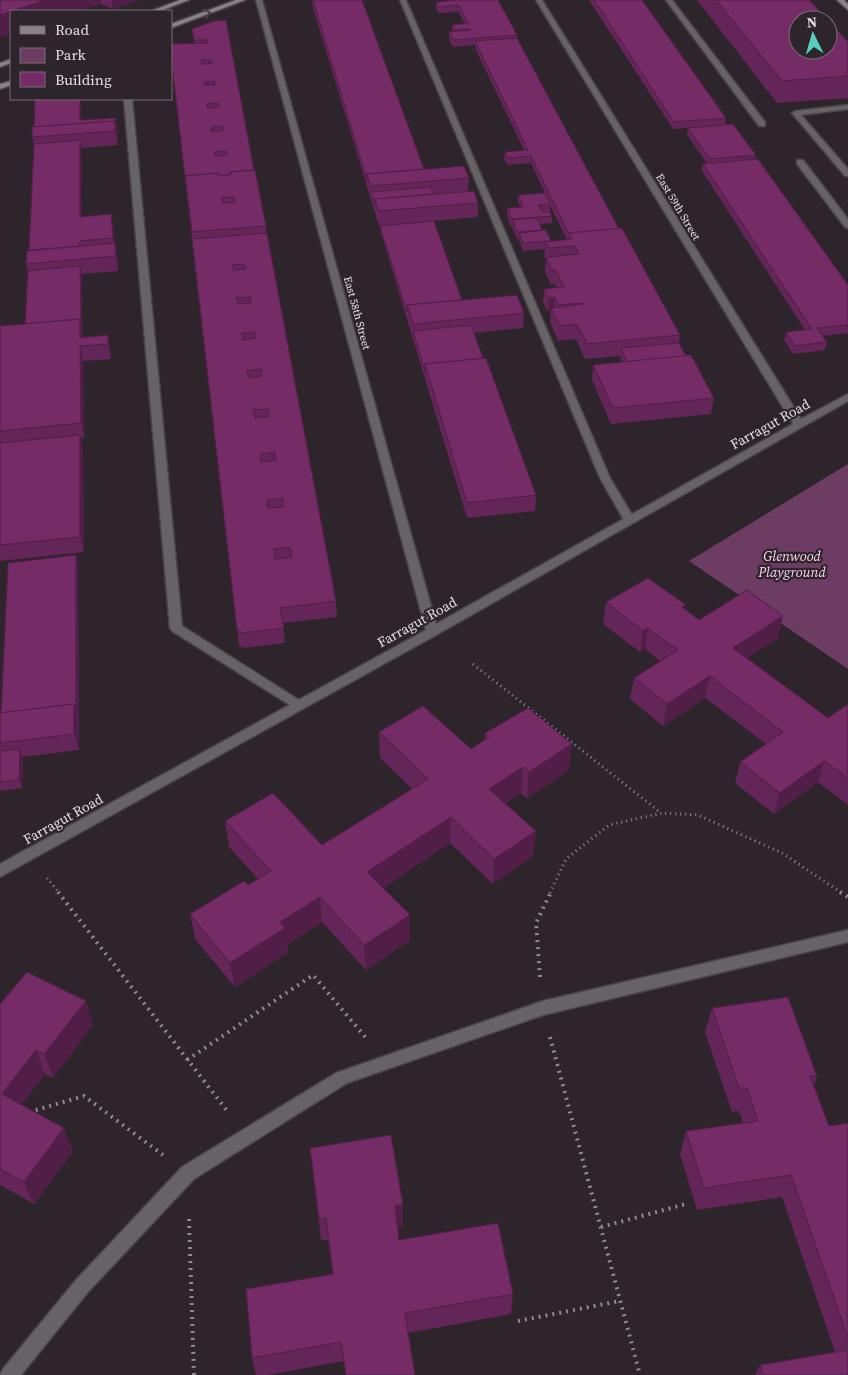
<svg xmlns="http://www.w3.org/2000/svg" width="848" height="1375" font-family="'Source Serif 4',serif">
<rect width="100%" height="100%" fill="#2d252b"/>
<path fill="#6d3c62" d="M848,464V669L689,561Z"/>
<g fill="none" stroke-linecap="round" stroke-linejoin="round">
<g stroke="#4a4348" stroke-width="3">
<g id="service">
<path d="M400,0H406L610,478L635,520L633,522H625L600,478Z"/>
<path d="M666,0H672L765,122V126H759Z"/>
<path d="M124,99H132L182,626L302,702L304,705L302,708L298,710L172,631L170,628Z"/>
<path d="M848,105V109L801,115L848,169V176H845L792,113L796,111Z"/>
<path d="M797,160H803L848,219V228L845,227L797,164Z"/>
<path d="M848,930V942L543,1015L347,1083L194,1179L88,1292L21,1375H0L3,1369L76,1280L182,1167L336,1073L543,1001Z"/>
</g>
</g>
<g stroke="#4a4348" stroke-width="3">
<path id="minor" d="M256,0H262L436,624L793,424L536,0H542L801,419L848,394V401L436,635L0,877V864L426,630Z"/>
</g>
<g stroke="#4a4348" stroke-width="3">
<g id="secondary">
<path d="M180,0H189L160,11H151Z"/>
<path d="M236,0H245L171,28V24Z"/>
<path d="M837,0H844L848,4V10Z"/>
<path d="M11,59V63L0,67V63Z"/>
<path d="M11,81V85L0,89V84Z"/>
</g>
</g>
<g stroke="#918a8f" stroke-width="3" stroke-dasharray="1 4" stroke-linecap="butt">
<path d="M473,664L661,813"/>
<path d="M47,878L59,893"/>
<path d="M550,893L566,859L609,825L662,813L698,815L782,853L842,893"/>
</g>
<g stroke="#918a8f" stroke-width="4" stroke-dasharray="2 5" stroke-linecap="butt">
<path d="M58,892L228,1112"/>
<path d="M840,892L848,897"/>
<path d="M540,977L536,923L551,892"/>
<path d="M550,1037L640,1375"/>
<path d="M187,1060L313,975L366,1038"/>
<path d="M29,1112L84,1096L163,1155"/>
<path d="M189,1219L194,1375"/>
<path d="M601,1227L686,1204"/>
<path d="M518,1321L620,1301"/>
</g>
<use href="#service" fill="#666265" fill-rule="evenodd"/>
<use href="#minor" fill="#666265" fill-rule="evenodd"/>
<use href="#secondary" fill="#898287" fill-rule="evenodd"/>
</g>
<g fill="#642558" fill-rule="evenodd">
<path d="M0,0H140L113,9L101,4Z"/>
<path d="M312,0H362L424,169L469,178L468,191L478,203V217L379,226L313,8Z"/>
<path d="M453,0H498L517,35V38L619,229L680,335L679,343L686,356L714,398L711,414L611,424L592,380L593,365L622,362L620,356L585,359L576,339L558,341L550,322L551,312H548L543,303L544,289L557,288L555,284L551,285L545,272L546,259L544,256L545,249L523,251L519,239H517L512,226L511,227L507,216V208L520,207L518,202V195L545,193L531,163L507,165L504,159L505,152L524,150L475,48V45L453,47L449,39V32H452V25L464,23L459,12L438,13L436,8V2L453,1ZM550,205L567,240L551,241L542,231L540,224L552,223V216L550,212Z"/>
<path d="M589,0H642L726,118L725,125L756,155L755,160L848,285V333L822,336L827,342L825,350L793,354L784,340L786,332L805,330L702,171L703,164L707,163L687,135L688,128L673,129Z"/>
<path d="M697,0H809L848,42V98L777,103Z"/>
<path d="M214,21L254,170L266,226V233L336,601L337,617L283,623L285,643L244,648L239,646L237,630L171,57L194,44L192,29Z"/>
<path d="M115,118L118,145L81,148V217L113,222L114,244L118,258V271L82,274V329L83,337L108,335L110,350L111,359L83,361L84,438L80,439L83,451L84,552L0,561V326L25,324L28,271L26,264L29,250L34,144L32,137L81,120Z"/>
<path d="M380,226L462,300L524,313L523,328L474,333L536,495L535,511L467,518L381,233Z"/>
<path d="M78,563L79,750L23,757L22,788L0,791V713Z"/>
<path d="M606,602L685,610L699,620L778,638L747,658L828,718L848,704V805L818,782L774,814L735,783L740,762L766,744L705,698L663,726L630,699L634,678L660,661L645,649L640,652L603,624Z"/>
<path d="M379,732L471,749L485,740V733L569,770L527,798L521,793L505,803L536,831L533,856L493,884L450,843L383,888L410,940L366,970L322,922L287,945L288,952L235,987L195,939L190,914L248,885L258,879L229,847L225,821L322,845L412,789L380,758Z"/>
<path d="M0,1004L93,1025L53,1078L45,1074L21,1105L73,1151L34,1204L0,1185Z"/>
<path d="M712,1008L817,1076L814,1085L829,1126L848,1123V1375H755L760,1365L835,1352L782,1197L697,1210L680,1154L686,1131L743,1123L739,1111L732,1112L705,1032Z"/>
<path d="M310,1148L403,1205V1226L398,1228L399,1240L513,1294L511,1314L408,1333L344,1361L268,1375H256L252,1358L333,1275L328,1240H321Z"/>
</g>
<g fill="#511e47">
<path d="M46,0H101V4L79,11H11Z"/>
<path d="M112,0H140L113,9Z"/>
<path d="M11,11V34L0,38V15Z"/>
<path d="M80,99H81V127L80,120Z"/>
<path d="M115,118L117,125L118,145L115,131Z"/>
<path d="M80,140L81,148L82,224L80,217Z"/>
<path d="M111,214L113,222L114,246L113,238Z"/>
<path d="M115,243L118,258V271L116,256Z"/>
<path d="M80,266L82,274V329L81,321Z"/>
<path d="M555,297L554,312L551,308V312H548L549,298Z"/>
<path d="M80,319L83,334V346L80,338Z"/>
<path d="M108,335L110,350L111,359L108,344Z"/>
<path d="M80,346L83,361L84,438L81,423Z"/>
<path d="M80,435L83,451L84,552L80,537Z"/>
<path d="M76,555L78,563V720L76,712Z"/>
<path d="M783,616L778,638L729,670L733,648Z"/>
<path d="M648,628L645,649L640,652L643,631Z"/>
<path d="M710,676L705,698L663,726L667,704Z"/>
<path d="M74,704L78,720L79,750L74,734Z"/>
<path d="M572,744L569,770L527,798L529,772Z"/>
<path d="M20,749L23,757L22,788L19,780Z"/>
<path d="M824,761L818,782L774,814L780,793Z"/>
<path d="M523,767L521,793L487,814L489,789Z"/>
<path d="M451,817L450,843L368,897L367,872Z"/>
<path d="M536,831L533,856L493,884L494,859Z"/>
<path d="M320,897L322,922L287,945L288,952L235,987L230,963L280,922Z"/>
<path d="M410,915V940L366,970L364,945Z"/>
<path d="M86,1001L93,1025L53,1078L44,1054Z"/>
<path d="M36,1050L45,1074L12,1117L2,1094Z"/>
<path d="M64,1128L73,1151L34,1204L24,1182Z"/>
<path d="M403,1205V1226L395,1228V1206Z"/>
</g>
<g fill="#742b66" stroke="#511e47" fill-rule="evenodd">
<path d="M0,0H46L0,15Z"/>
<path d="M313,0H362L424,169L367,174V180Z"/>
<path d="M456,0H498L517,35L453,40L449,32L471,30L470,29L454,30L452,25L468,23L459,5L438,7L436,2Z"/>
<path d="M594,0H642L726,118L674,122Z"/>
<path d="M716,0H809L828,20H798V50H828V20L848,42V76L782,81Z"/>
<path d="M226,20L254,170L230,172V175L218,176V173L185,176L171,57V44L208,43V40H194L192,29L214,21ZM201,60H211L212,64H202ZM215,81V85H205L204,82ZM218,103L219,107L208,108L207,104ZM222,126L223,131H211V127ZM226,151L227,155L215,156V152Z"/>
<path d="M517,38L619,229L569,233V234L531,156L507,158L505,152L528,150L475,41Z"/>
<path d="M35,99H80V120L115,118L116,127L115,121L34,127Z"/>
<path d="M115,121V131L32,137V127Z"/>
<path d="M733,124L756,155L710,159L688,128Z"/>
<path d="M80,140V217L111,214L113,238L80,241V246L29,250L34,144Z"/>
<path d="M758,159L848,285V325L817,328L827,342L795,346L786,332L812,329L703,164Z"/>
<path d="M464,166L469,178L371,186L367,174Z"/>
<path d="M255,170L266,226L192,232L185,176L218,173V176L230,175V172ZM234,197L235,202L223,203L222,198Z"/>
<path d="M431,187L433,194L375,199V206L371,192Z"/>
<path d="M474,191L478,203L378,211L375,199Z"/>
<path d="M545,193L550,204L538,205L542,212H550L552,216L512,219L507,208L523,207L518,195Z"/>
<path d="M537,218L542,230L517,232L513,220Z"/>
<path d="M434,221L462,300L407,305V312L380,226Z"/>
<path d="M622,228L680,335L587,344L577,324L560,326L551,308L584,304L583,303L558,305L555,297L549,298L544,289L564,287L556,270H552L546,257L579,254L575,246L549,248L545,242L572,239L569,233Z"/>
<path d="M546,230L551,241L523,243L519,233Z"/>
<path d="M267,233L336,601L280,608L284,628L242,633L237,630L192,239ZM244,264L246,269L234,270L232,265ZM250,297L251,303L238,304L236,298ZM255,332L256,338L243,340L242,333ZM261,369L262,376L249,378L247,371ZM268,409L269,416L255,418L253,410ZM275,452L276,460L261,462L260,454ZM282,498L284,507L268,508L267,500ZM290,547L292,557L275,559L274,549Z"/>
<path d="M115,243L116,256L26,264L27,251Z"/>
<path d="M80,266L81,321H80V319L25,324L28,271Z"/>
<path d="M517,295L524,313L413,324L407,305Z"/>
<path d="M80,319V338L108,335V344L80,346L81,423L0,431V326Z"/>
<path d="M471,325L483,358L425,364V371L413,331Z"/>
<path d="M679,343L686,356L627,362L621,348Z"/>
<path d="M691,355L714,398L613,408L593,365Z"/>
<path d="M486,358L536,495L467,503L425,364Z"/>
<path d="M80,435V537L0,545V443Z"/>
<path d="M76,555V712L74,704L1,713L8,563Z"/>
<path d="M648,578L686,605L682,607L699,620L747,590L783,616L733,648L828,718L848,704V778L824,761L780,793L740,762L783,732L710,676L667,704L634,678L678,650L648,628L643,631L606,602Z"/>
<path d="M74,704V734L0,743V713Z"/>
<path d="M423,706L471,749L489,737L485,733L528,708L572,744L529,772L523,767L489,789L536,831L494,859L451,817L367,872L410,915L364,945L320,897L280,922L285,928L230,963L190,914L244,881L248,885L271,871L225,821L273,793L322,845L428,779L379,732Z"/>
<path d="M20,749L19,780L0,782V751Z"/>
<path d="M27,972L86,1001L44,1054L36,1050L2,1094L64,1128L24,1182L0,1169V1004Z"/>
<path d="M788,997L817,1076H810L829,1126L848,1123V1338L791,1175L704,1188L686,1131L758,1121L747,1088H739L712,1008Z"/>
<path d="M391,1135L403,1205L395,1206L399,1240L498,1223L513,1294L405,1313L415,1375H346L341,1342L252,1358L246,1289L333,1274L326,1218L319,1219L310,1148Z"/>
<path d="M848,1350V1375H763L760,1365Z"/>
</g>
<defs><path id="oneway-chevron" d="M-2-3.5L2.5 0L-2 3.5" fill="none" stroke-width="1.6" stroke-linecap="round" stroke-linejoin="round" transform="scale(1.25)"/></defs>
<use stroke="#494147" href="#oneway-chevron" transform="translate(207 13) rotate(-20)"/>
<g text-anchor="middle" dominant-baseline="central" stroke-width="4.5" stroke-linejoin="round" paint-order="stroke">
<g font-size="11" fill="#e5dfe3" stroke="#2d252b">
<text transform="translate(678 207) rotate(59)">East 59th Street</text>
<text transform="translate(357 313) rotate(75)">East 58th Street</text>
</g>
<g font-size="14" fill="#e5dfe3" stroke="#2d252b">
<text transform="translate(770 424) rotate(-29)">Farragut Road</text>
<text transform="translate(417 622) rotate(-29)">Farragut Road</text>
<text transform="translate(63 819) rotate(-29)">Farragut Road</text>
</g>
<g font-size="14" font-style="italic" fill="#f9cfee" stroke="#2d252b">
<text x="792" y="556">Glenwood<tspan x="792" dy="16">Playground</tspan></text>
</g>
</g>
<rect x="10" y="10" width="162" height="90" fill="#2d252b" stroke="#776f75"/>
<rect x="20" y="26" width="25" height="8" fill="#898287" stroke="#776f75"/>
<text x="55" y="35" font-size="15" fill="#e5dfe3">Road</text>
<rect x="20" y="48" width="25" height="15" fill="#6d3c62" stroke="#776f75"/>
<text x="55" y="60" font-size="15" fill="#e5dfe3">Park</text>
<rect x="20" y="72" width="25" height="15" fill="#742b66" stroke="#776f75"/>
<text x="55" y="85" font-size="15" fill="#e5dfe3">Building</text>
<g transform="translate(813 35) rotate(355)"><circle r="24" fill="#2d252b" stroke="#776f75"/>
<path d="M0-4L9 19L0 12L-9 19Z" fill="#58cec1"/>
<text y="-8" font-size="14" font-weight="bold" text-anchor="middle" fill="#e5dfe3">N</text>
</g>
</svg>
